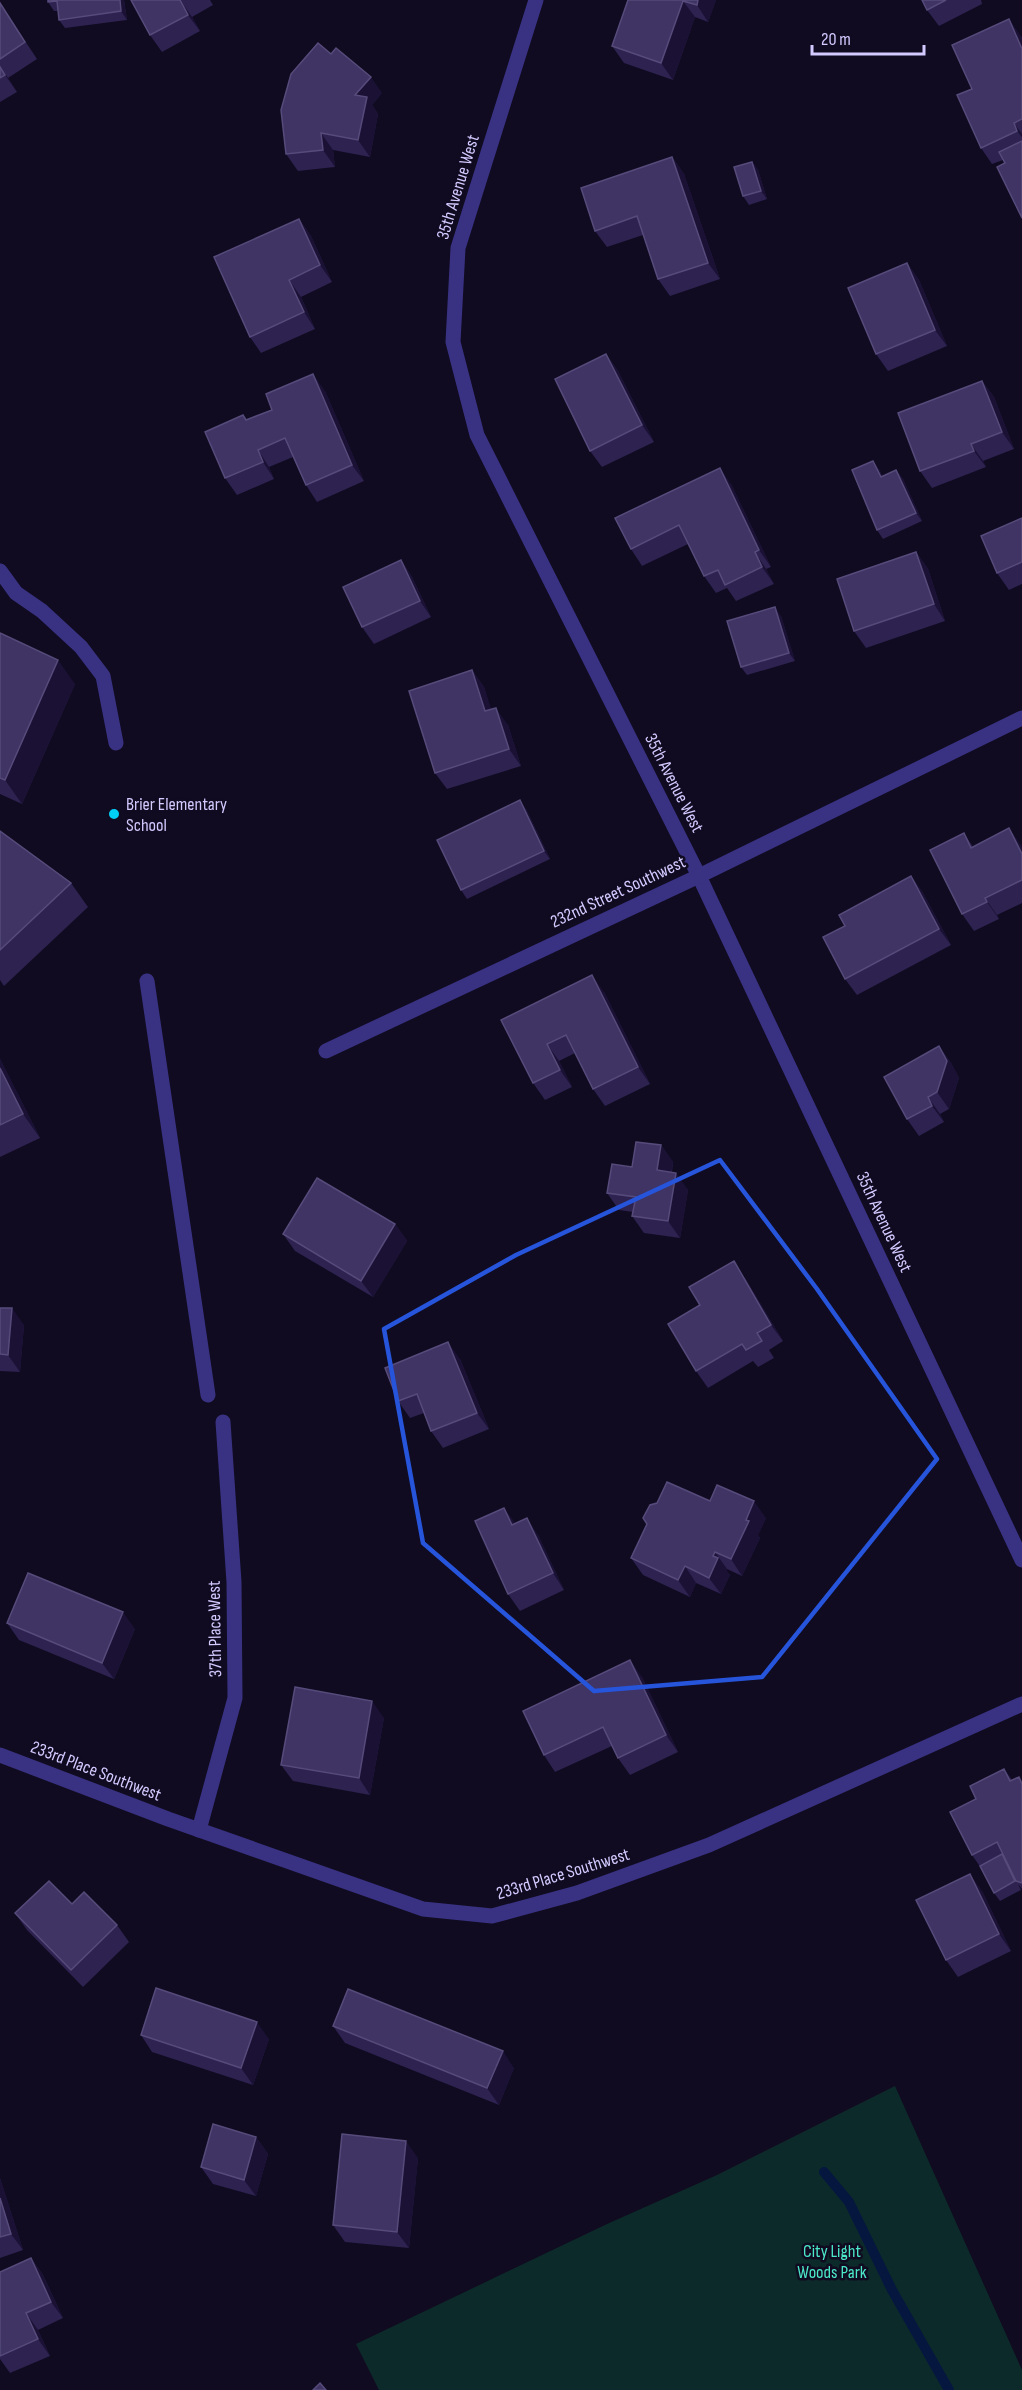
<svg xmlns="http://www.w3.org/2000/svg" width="1022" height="2390" font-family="'Sofia Sans Condensed',sans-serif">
<rect width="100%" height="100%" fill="#100b20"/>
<path fill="#0d2a2a" d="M895,2086L1022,2370V2390H379L356,2344L607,2224L717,2175Z"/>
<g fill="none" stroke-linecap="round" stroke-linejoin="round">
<path stroke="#05173f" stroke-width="10" d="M824,2172L849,2202L892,2290L949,2390"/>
<g stroke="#393283" stroke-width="15">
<path d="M536,0L458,248L453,342L477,435L699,876L1022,1560"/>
<path d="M0,571L16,593L42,611L81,647L103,676L116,743"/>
<path d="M147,981L208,1395"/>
<path d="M326,1051L699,876L1022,718"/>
<path d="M0,1755L168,1819L423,1909L492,1916L577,1893L709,1845L1022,1704"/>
<path d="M199,1830L235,1698L234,1582L223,1422"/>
</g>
</g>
<g fill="#2d2250">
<path d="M48,0H124L127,20L65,28L59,20L58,11H54L48,2Z"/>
<path d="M131,0H210L213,5L192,17L200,31L162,52L150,35Z"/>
<path d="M628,0H716L708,22L695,17L673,80L624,63L612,46Z"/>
<path d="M922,0H981L982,4L939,26L927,10Z"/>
<path d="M0,3L37,59L8,78L17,92L0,102Z"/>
<path d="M1021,36L1022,39V218L1003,160L992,164L981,148L972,89Z"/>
<path d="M382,93L372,105L378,114L370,157L333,150L335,167L298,171L286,154Z"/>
<path d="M672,157L684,174L720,279L670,296L658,279L643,235L607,247L595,231Z"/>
<path d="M752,162L758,170L767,199L749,205L743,196Z"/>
<path d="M299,219L311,236L332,282L301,297L315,329L261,353L250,337Z"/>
<path d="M907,263L919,280L947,346L888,371L876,354Z"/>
<path d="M606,354L618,371L654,442L602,467L590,451Z"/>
<path d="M982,381L994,397L1014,449L983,461L986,467L932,488L920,471Z"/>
<path d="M325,391L364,481L317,502L306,485L293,457L269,467L274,479L237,495L225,478L243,415L247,420Z"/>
<path d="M879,469L882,476L896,470L903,479L922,521L883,539L877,530Z"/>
<path d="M731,484L771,567L766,569L774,584L736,601L727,588L716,593L704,576L688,544L642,566L631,549Z"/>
<path d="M1022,518V584L1009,590L997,573Z"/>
<path d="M916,552L928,569L945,621L866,648L854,631Z"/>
<path d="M401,560L412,577L431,617L374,644L362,627Z"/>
<path d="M781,616L795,661L747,675L741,667Z"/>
<path d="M0,633L75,684L22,804L0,794Z"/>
<path d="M472,670L484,687L491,710L508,725L521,766L447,789L435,773Z"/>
<path d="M526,809L550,859L467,899L461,890Z"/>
<path d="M1009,828L1022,848V903L997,915L999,919L974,931L962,914L964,833L973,847Z"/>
<path d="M0,831L71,883L88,907L4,986L0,980Z"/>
<path d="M911,876L923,893L951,945L857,995L845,979V926Z"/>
<path d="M604,992L650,1084L605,1106L593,1089L575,1053L559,1061L572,1087L545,1100L533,1083L501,1020Z"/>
<path d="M939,1046L951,1063L959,1078L949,1109L940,1114L944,1122L919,1136L907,1119Z"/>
<path d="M0,1059L40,1138L0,1157Z"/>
<path d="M661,1145L673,1162L672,1172L688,1190L680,1238L644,1233L632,1216L633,1212L619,1210L607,1193L632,1167Z"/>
<path d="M395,1224L407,1241L373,1297L295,1251L283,1234Z"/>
<path d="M745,1278L783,1341L769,1350L774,1358L758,1367L753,1361L708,1388L696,1371Z"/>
<path d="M0,1308L24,1325L20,1372L0,1371Z"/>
<path d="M460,1359L489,1429L443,1448L431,1431L424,1413L410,1418L398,1401Z"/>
<path d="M710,1501L766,1518L758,1535L760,1538L742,1576L727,1569L726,1570L730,1575L721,1594L696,1583L690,1597L643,1575L631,1558Z"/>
<path d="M538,1535L564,1590L520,1611L508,1594Z"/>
<path d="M7,1623L135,1629L114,1679L19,1640Z"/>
<path d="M642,1677L678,1752L630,1775L618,1758L612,1746L555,1772L544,1755Z"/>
<path d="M384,1718L370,1795L293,1781L281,1765Z"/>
<path d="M1004,1769L1012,1780L1022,1782V1889L1018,1884L1021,1890L1000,1901L994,1893L981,1868L972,1855L976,1799Z"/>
<path d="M982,1891L1011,1951L958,1977L946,1960Z"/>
<path d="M72,1904L117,1925L129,1942L83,1987L27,1930L15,1913Z"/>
<path d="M333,2026L514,2068L499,2105L345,2043Z"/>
<path d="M141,2035L269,2039L253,2085L152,2052Z"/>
<path d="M256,2137L268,2154L256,2196L213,2184L201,2167Z"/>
<path d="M418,2158L409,2248L345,2242L333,2225Z"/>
<path d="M0,2178L23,2250L0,2258Z"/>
<path d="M31,2258L43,2275L63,2318L38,2330L50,2356L10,2373L0,2359V2272Z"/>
</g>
<g fill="#1a1135">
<path d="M120,0H124L127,20L121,11Z"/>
<path d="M180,0L192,17L200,31L188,15Z"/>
<path d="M698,0H716L708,22L697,5Z"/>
<path d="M683,1L695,17L673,80L661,63Z"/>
<path d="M1009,19L1021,36L1022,39V49Z"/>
<path d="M0,67L8,78L17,92L5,75Z"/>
<path d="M371,77L382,93L372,105L378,114L370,157L358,140L355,95Z"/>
<path d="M1014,123L1022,134V137L1017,131Z"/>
<path d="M321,133L333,150L335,167L323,150Z"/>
<path d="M672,157L684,174L720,279L708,263Z"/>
<path d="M752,162L758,170L767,199L761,191Z"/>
<path d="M299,219L311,236L332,282L320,265Z"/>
<path d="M907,263L919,280L947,346L935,330Z"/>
<path d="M289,280L301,297L315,329L304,312Z"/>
<path d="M606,354L618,371L654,442L642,425Z"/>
<path d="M313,374L325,391L364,481L352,465Z"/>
<path d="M982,381L994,397L1014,449L1002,432Z"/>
<path d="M971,444L983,461L986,467L974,451Z"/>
<path d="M258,450L269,467L274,479L263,462Z"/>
<path d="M873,461L879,469L887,486L881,477Z"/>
<path d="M720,468L731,484L771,567L759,550Z"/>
<path d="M896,470L903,479L922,521L916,513Z"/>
<path d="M755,552L766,569L774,584L762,567Z"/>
<path d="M916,552L928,569L945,621L934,604Z"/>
<path d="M401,560L412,577L431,617L420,601Z"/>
<path d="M775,607L781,616L795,661L789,653Z"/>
<path d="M58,660L75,684L22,804L5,780Z"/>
<path d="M472,670L484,687L497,728L485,711Z"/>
<path d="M496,708L508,725L521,766L509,749Z"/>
<path d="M520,800L526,809L550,859L544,851Z"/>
<path d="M1009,828L1021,845L1022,848V854Z"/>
<path d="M911,876L923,893L951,945L939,929Z"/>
<path d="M985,898L997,915L999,919L987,902Z"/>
<path d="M592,975L604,992L650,1084L638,1067Z"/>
<path d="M547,1044L559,1061L572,1087L560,1070Z"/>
<path d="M939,1046L951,1063L959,1078L949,1109L937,1092Z"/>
<path d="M0,1059L40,1138L23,1114L0,1068Z"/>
<path d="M928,1097L940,1114L944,1122L932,1106Z"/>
<path d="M661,1145L673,1162L669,1187L657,1170Z"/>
<path d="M676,1173L688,1190L680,1238L668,1221Z"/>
<path d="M395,1224L407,1241L373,1297L361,1281Z"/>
<path d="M734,1261L745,1278L783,1341L771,1325Z"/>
<path d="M12,1308L24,1325L20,1372L8,1355Z"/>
<path d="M448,1342L460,1359L489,1429L477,1413Z"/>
<path d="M754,1501L766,1518L758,1535L760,1538L742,1576L731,1559Z"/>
<path d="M504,1508L516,1524L512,1525Z"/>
<path d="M527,1518L538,1535L564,1590L553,1573Z"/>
<path d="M715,1552L727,1569L726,1570L730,1575L721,1594L709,1578L713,1556Z"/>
<path d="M685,1566L696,1583L690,1597L678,1580Z"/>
<path d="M123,1612L135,1629L114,1679L102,1663Z"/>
<path d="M630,1660L642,1677L678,1752L666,1735Z"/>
<path d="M372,1701L384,1718L370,1795L359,1778Z"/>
<path d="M970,1874L982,1891L1011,1951L999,1934Z"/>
<path d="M257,2022L269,2039L253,2085L241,2068Z"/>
<path d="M503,2051L514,2068L499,2105L487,2088Z"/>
<path d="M256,2137L268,2154L256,2196L244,2180Z"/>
<path d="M406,2141L418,2158L409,2248L397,2232Z"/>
<path d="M0,2178L23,2250L11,2234L0,2198Z"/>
<path d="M31,2258L43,2275L63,2318L51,2302Z"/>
<path d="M26,2313L38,2330L50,2356L38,2339Z"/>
</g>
<g fill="#3f3463" stroke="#564b7b" stroke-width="1.5">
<path d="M48,0H120L121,11L59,20L57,1L48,2Z"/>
<path d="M131,0H180L188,15L150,35Z"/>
<path d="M628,0H698L697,5L683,1L661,63L612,46Z"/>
<path d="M922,0H946L927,10Z"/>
<path d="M0,3L25,42L0,59Z"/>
<path d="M1009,19L1022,49V119L1014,123L1017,131L981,148L957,95L972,89L952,45Z"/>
<path d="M318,43L331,54L336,48L371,77L355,95L367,97L358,140L321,133L323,150L286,154L281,110L291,74Z"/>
<path d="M0,67L5,75L0,78Z"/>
<path d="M1022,141V218L997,167L1005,163L999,152Z"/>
<path d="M672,157L708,263L658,279L637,216L595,231L581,188Z"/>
<path d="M752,162L761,191L743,196L734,167Z"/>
<path d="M299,219L320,265L289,280L304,312L250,337L214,257Z"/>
<path d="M907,263L935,330L876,354L848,288Z"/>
<path d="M606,354L642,425L590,451L555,379Z"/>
<path d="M313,374L352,465L306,485L285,438L258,450L263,462L225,478L205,432L243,415L246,420L272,410L266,394Z"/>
<path d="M982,381L1002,432L971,444L974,451L920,471L898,413Z"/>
<path d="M873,461L881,477L896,470L916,513L877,530L852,470Z"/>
<path d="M720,468L759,550L755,552L762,567L725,585L718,570L704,576L679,525L631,549L615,518Z"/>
<path d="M1022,518V562L997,573L981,536Z"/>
<path d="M916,552L934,604L854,631L837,579Z"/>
<path d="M401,560L420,601L362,627L343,587Z"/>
<path d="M775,607L789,653L741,667L727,621Z"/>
<path d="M0,633L58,660L5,780L0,778Z"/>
<path d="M472,670L485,711L496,708L509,749L435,773L409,691Z"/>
<path d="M520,800L544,851L461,890L437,840Z"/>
<path d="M1009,828L1022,854V880L985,898L987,902L962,914L930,850L964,833L971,848Z"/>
<path d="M0,831L71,883L0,950Z"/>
<path d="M911,876L939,929L845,979L823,937L845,926L839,915Z"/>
<path d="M592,975L638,1067L593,1089L566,1035L547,1044L560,1070L533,1083L501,1020Z"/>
<path d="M939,1046L947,1061L937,1092L928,1097L932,1106L907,1119L884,1077Z"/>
<path d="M0,1068L23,1114L0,1125Z"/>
<path d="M636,1142L661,1145L657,1170L676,1173L668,1221L632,1216L636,1197L607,1193L612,1164L632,1167Z"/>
<path d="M317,1178L395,1224L361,1281L283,1234Z"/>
<path d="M734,1261L771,1325L757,1333L762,1341L746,1350L742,1344L696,1371L668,1324L700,1305L689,1287Z"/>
<path d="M0,1308H12L8,1355L0,1354Z"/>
<path d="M448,1342L477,1413L431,1431L417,1394L398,1401L385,1368Z"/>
<path d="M667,1482L710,1501L717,1485L754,1501L746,1520L749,1521L731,1559L715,1552L713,1556L718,1558L709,1578L685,1566L678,1580L631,1558L647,1524L643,1518L650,1505L657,1503Z"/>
<path d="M504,1508L512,1525L527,1518L553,1573L508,1594L475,1521Z"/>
<path d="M28,1573L123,1612L102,1663L7,1623Z"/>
<path d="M630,1660L666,1735L618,1758L603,1727L544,1755L523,1711Z"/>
<path d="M295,1687L372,1701L359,1778L281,1765Z"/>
<path d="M1004,1769L1010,1781L1019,1777L1022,1784V1883L1016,1881L997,1842L972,1855L950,1812L976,1799L970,1786Z"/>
<path d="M1002,1854L1015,1881L994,1893L980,1866Z"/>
<path d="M970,1874L999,1934L946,1960L916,1900Z"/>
<path d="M49,1881L72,1904L84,1892L117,1925L71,1970L15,1913Z"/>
<path d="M156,1988L257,2022L241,2068L141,2035Z"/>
<path d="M348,1989L503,2051L487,2088L333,2026Z"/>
<path d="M213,2124L256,2137L244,2180L201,2167Z"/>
<path d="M342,2134L406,2141L397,2232L333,2225Z"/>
<path d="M0,2198L11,2234L0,2237Z"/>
<path d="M31,2258L51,2302L26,2313L38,2339L0,2356V2272Z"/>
<path d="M320,2383L326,2390H313Z"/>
</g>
<path fill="none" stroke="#2654da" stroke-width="4.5" stroke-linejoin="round" d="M720,1160L817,1289L937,1459L762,1677L594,1691L423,1543L384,1329L516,1255Z"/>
<circle fill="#00cef5" stroke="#100b20" stroke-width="2" cx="114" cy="814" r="6"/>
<g text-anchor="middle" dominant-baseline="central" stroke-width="5" stroke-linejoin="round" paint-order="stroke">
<g font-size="18" fill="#d3caff" stroke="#100b20">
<text transform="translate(458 187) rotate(-73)">35th Avenue West</text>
<text transform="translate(674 783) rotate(63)">35th Avenue West</text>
<text transform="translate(618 892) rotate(-25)">232nd Street Southwest</text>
<text transform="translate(884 1222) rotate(65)">35th Avenue West</text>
<text transform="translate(215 1629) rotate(-91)">37th Place West</text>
<text transform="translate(96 1771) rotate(21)">233rd Place Southwest</text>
<text transform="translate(563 1874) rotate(-17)">233rd Place Southwest</text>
</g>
<g font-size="18" fill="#d3caff" stroke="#100b20" text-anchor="start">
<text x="126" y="804">Brier Elementary<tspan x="126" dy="21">School</tspan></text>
</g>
<g font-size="18" fill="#4ce8ca" stroke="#100b20">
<text x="832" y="2251">City Light<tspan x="832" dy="21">Woods Park</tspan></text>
</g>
</g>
<path d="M812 45v9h112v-9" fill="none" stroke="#d3caff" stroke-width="3"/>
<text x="821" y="45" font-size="18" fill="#d3caff" stroke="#100b20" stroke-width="4.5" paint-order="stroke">20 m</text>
</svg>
